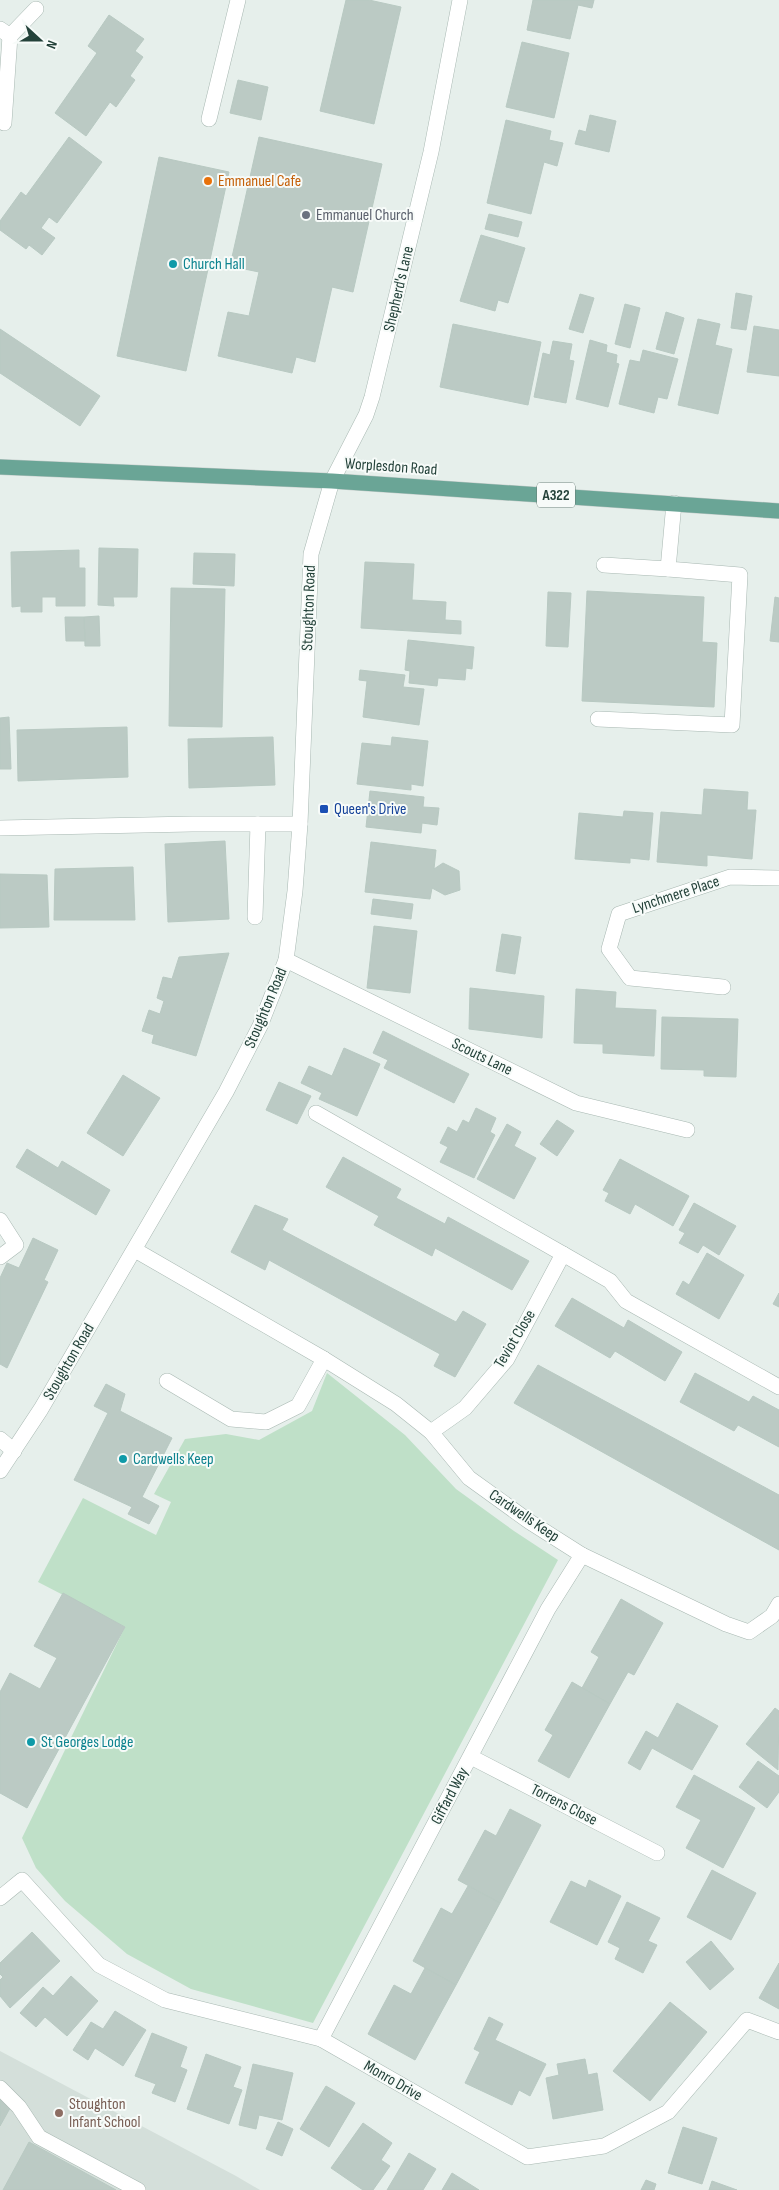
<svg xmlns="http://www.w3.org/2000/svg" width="779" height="2190" font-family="'Sofia Sans Condensed',sans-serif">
<rect width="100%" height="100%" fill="#e6efeb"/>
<path fill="#d4dfda" d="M0,2051L236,2176L260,2190H0Z"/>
<path fill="#bfe0c8" d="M327,1373L405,1435L456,1489L514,1531L558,1560L313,2023L191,1989L127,1954L65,1901L36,1868L22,1838L125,1627L38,1582L83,1498L156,1535L171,1502L154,1494L185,1439L226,1434L259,1440L312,1411Z"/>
<g fill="#bbcac4" stroke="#b8c9c2">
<path d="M346,0H369L401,7L374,124L320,111Z"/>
<path d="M533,0H594L592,8L578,5L570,39L527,30Z"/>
<path d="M109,15L144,39L135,51L143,57L130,76L135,80L116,107L110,102L86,136L55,113L97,53L88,46Z"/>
<path d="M522,42L569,53L554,118L506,107Z"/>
<path d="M238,80L268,87L261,120L230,113Z"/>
<path d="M590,115L616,121L609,152L575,144L579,130L586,132Z"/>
<path d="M506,120L551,131L549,140L563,143L557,166L544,162L531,214L487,203Z"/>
<path d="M69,137L102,162L57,223L49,217L41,228L55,238L42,255L29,245L26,249L0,230V221L21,192L26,196Z"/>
<path d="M259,137L382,164L353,292L332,287L315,362L296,357L292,373L218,356L228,312L249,316L259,272L230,266Z"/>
<path d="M159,157L229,172L186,371L117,356Z"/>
<path d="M489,214L522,222L518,237L485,229Z"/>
<path d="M481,235L525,248L508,303L498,300L495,311L460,301Z"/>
<path d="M736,293L752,296L746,330L731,328Z"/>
<path d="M580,294L594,298L583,333L569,329Z"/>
<path d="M625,304L640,308L630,348L615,344Z"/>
<path d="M666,312L684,318L674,354L656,349Z"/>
<path d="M698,319L720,324L715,345L732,349L718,414L678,405Z"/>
<path d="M453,324L541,342L528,405L440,387Z"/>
<path d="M754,326L779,330V376L747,372Z"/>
<path d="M0,329L100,396L80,426L0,373Z"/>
<path d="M590,340L607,345L606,352L617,355L616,363L619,364L608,407L576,399Z"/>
<path d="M553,341L572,344L569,360L574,361L566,403L534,397L543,353L550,355Z"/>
<path d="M643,350L678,359L667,399L658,397L654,413L619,404L630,360L640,362Z"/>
<path d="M99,548L138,549L137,597H113L114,606L98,605Z"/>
<path d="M79,550V568H85V606H56V597H42V612H21V606L12,607L11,552Z"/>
<path d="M194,553L235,554L234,586L193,584Z"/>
<path d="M365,562L414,564L412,600L446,602L445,620L461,621V634L361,628Z"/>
<path d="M171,588L225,589L222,727L169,726Z"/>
<path d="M587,591L704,597L702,642L717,643L714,707L582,701Z"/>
<path d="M548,592L571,593L568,647L546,646Z"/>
<path d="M775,597L779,598V642L770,641Z"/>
<path d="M99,616L100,646H85L84,617Z"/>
<path d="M65,617H84L85,641H66Z"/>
<path d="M408,640L474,647L472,669L466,668L465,680L438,678L437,686L409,683L410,671L405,670Z"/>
<path d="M360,670L405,675L403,687L424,689L419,725L363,717L367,681L359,680Z"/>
<path d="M9,717L11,769H0V718Z"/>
<path d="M127,727L128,777L18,781L17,730Z"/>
<path d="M273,737L275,785L189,788L188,739Z"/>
<path d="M392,737L428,741L423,786L411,784V790L357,784L362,743L391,746Z"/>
<path d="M704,789L748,792L747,810H756L752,859L707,855V866L657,862L661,812L702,815Z"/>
<path d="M370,791L424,797L423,807L439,808L437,825L422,823L421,833L366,827Z"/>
<path d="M624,811L653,813L649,860L630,858V863L575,859L579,813L623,817Z"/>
<path d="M225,841L229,919L168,922L165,844Z"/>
<path d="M371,842L436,850L434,869L443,863L459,871L460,890L445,895L432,888L430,899L365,892Z"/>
<path d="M133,867L135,920H54L55,869Z"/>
<path d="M0,874L47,875L49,927L0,928Z"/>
<path d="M373,899L413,904L411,919L371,914Z"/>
<path d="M374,926L417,931L410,993L367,988Z"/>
<path d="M502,934L521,937L515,974L496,971Z"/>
<path d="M229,953L196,1056L152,1043L154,1035L142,1031L149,1010L160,1014L164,1001L157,998L163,977L172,979L179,957Z"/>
<path d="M470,988L544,996L542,1038L469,1029Z"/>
<path d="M576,989L616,992L615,1008L656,1010L654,1056L603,1053V1044L574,1043Z"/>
<path d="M662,1017L738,1019L736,1077L704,1076V1070L661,1069Z"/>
<path d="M383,1031L469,1074L454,1103L384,1068L388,1060L373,1053Z"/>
<path d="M344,1048L380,1064L357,1116L319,1099L322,1093L301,1083L309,1066L332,1076Z"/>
<path d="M123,1075L160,1098L123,1156L87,1133Z"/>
<path d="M279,1082L311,1096L297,1124L266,1110Z"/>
<path d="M476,1108L496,1118L490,1132L495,1135L474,1178L440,1162L448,1147L440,1143L448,1127L457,1132L463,1120L469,1123Z"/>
<path d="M557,1120L574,1131L557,1156L540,1144Z"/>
<path d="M507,1124L521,1132L514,1146L536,1158L514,1199L477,1179Z"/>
<path d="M27,1149L58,1168L62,1161L110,1190L96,1215L16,1167Z"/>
<path d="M343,1157L401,1189L396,1198L445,1224L448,1217L529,1261L512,1290L435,1248L432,1256L374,1225L379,1216L326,1187Z"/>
<path d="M620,1159L689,1196L673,1226L635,1204L630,1214L605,1201L609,1193L603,1190Z"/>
<path d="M694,1203L736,1226L719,1255L703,1245L698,1253L679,1243L685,1233L679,1230Z"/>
<path d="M255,1205L288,1219L282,1230L456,1322L463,1311L486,1324L455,1377L434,1366L440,1354L269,1260L265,1270L231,1252Z"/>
<path d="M33,1238L58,1250L44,1280L48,1282L7,1368L0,1364V1278L7,1263L19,1268Z"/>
<path d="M707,1253L744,1275L719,1319L676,1294L683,1281L689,1285Z"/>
<path d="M779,1293V1307L773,1304Z"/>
<path d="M572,1298L624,1328L628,1320L682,1352L665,1381L615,1351L610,1358L555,1326Z"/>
<path d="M538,1365L779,1495V1550L514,1403Z"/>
<path d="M695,1373L749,1402L753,1396L779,1410V1447L738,1425L734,1431L680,1402Z"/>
<path d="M106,1384L125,1394L120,1411L172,1438L142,1497L159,1506L149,1524L128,1514L132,1507L74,1480L108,1413L94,1406Z"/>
<path d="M63,1593L125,1627L27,1808L0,1793V1692L10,1673L40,1689L57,1658L34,1646Z"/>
<path d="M621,1599L663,1623L634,1675L628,1672L610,1704L582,1688L599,1657L591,1652Z"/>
<path d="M572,1682L610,1704L569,1778L538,1761L553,1735L545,1730Z"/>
<path d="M677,1703L718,1726L692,1770L652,1748L640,1770L628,1763L646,1731L658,1738Z"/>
<path d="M775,1708L779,1711L778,1770L746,1744Z"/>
<path d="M758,1761L779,1776V1792L767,1808L739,1787Z"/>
<path d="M694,1775L755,1808L723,1868L686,1848L701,1820L676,1807Z"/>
<path d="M510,1809L541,1825L500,1903L458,1880L485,1830L496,1836Z"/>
<path d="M712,1870L756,1893L731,1940L687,1917Z"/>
<path d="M589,1880L621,1896L597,1945L550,1922L571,1881L586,1888Z"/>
<path d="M468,1886L500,1903L456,1985L413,1961L441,1908L452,1914Z"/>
<path d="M627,1902L660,1918L648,1941L657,1945L643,1973L615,1959L620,1948L608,1942Z"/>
<path d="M32,1932L60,1961L10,2008L0,1996V1980L3,1977L0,1974V1963Z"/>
<path d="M711,1941L734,1969L710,1990L686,1962Z"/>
<path d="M779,1963V2009L759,1998Z"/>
<path d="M425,1968L456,1985L415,2060L368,2034L394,1985L411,1994Z"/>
<path d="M71,1976L98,2001L67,2036L45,2017L36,2027L20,2013L43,1987L53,1996Z"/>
<path d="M670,2002L707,2032L650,2101L613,2071Z"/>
<path d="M115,2011L146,2030L123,2066L95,2048L88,2060L73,2050L91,2022L103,2029Z"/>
<path d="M489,2017L503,2024L495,2040L546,2064L530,2096L519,2090L512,2105L465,2083L480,2052L474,2049Z"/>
<path d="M152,2033L187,2047L180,2067L187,2070L175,2102L152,2093L156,2084L135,2076Z"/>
<path d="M206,2054L241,2067L233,2087L242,2090L229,2124L187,2109Z"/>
<path d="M585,2059L588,2075L597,2073L603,2110L553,2119L546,2078L559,2075L557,2064Z"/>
<path d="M253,2064L293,2073L282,2120L259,2115L256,2129L239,2125Z"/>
<path d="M326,2086L355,2103L329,2147L300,2129Z"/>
<path d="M0,2094L14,2101L0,2126Z"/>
<path d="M278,2122L293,2129L282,2156L266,2149Z"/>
<path d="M363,2123L392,2143L381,2160L390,2166L373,2190H363L331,2168Z"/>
<path d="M683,2127L717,2138L702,2184L668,2173Z"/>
<path d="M29,2142L116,2190H3Z"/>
<path d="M409,2153L436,2169L423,2190H387Z"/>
<path d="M452,2173L479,2190H442Z"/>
<path d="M646,2180L656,2184L654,2190H641Z"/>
<path d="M712,2181L737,2190H709Z"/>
</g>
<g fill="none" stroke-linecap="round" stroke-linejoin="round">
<g stroke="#a8b8b2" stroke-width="16">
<g id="minor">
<path d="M0,29L10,36L36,9"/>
<path d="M209,119L238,0"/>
<path d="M4,123L10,36"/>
<path d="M604,565L668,569"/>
<path d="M598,719L732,725L740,575L668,569L674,503"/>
<path d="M0,828L192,824H300"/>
<path d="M255,917L258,824"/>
<path d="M286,960L576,1103L687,1130"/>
<path d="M723,987L630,978L609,949L619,914L730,877L779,878"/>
<path d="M316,1113L563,1254L507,1359L465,1408L431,1432"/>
<path d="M0,1220L16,1245L0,1257"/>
<path d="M135,1250L324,1359L396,1404L431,1432L469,1478L530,1522L582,1555L726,1624L749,1632L772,1616L779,1604"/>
<path d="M563,1254L610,1281L626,1301L779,1387"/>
<path d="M167,1381L231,1419L266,1422L298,1406L324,1359"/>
<path d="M0,1439L14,1451"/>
<path d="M0,1471L41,1409L226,1092L260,1026L286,960L295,891L300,824L311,554L332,481L366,415L372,397L431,152L460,0"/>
<path d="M471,1757L657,1853"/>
<path d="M0,1898L22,1880L99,1965L165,2000L321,2039L527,2157L604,2146L668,2112L747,2020L779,2032"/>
<path d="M321,2039L548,1609L582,1555"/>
<path d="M0,2088L19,2107L39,2137L138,2190"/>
</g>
</g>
<g stroke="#c2cac8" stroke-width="16">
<path id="major" d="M0,467L332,481L779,511"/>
</g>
<use href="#minor" stroke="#fff" stroke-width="15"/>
<use href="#major" stroke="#6aa596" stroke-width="15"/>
</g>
<circle fill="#e8710a" stroke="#f7fbf9" stroke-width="2" cx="208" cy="181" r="5"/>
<circle fill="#6b7280" stroke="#f7fbf9" stroke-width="2" cx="306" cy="215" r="5"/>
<g fill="#0f9aa8" stroke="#f7fbf9" stroke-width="2">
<circle cx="173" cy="264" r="5"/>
<circle cx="123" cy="1459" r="5"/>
<circle cx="31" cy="1742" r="5"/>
</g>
<rect fill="#1a4fb4" stroke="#f7fbf9" stroke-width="2" x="319" y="804" width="10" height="10" rx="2.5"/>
<circle fill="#8d6e63" stroke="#f7fbf9" stroke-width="2" cx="59" cy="2113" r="5"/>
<g text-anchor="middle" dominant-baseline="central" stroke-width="4" stroke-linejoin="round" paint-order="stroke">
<rect fill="#f7fbf9" stroke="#637a73" stroke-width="1" x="537" y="482.5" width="38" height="25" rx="4"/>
<g font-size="15" font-weight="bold" fill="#24423a">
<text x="556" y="495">A322</text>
</g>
<g font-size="16" fill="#c56008" stroke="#f7fbf9" text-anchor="start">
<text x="218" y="181">Emmanuel Cafe</text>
</g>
<g font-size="16" fill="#5b616d" stroke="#f7fbf9" text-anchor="start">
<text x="316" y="215">Emmanuel Church</text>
</g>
<g font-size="16" fill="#0d838f" stroke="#f7fbf9" text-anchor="start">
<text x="183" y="264">Church Hall</text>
<text x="133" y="1459">Cardwells Keep</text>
<text x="41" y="1742">St Georges Lodge</text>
</g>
<g font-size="16" fill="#24423a" stroke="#f7fbf9">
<text transform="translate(399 289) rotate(-77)">Shepherd's Lane</text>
<text transform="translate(391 467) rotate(4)">Worplesdon Road</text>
<text transform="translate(309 608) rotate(-88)">Stoughton Road</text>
<text transform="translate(676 895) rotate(-18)">Lynchmere Place</text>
<text transform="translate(266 1008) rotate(-67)">Stoughton Road</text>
<text transform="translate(482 1057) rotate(26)">Scouts Lane</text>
<text transform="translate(515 1339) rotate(-59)">Teviot Close</text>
<text transform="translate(69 1362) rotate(-60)">Stoughton Road</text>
<text transform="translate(524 1516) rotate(34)">Cardwells Keep</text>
<text transform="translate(450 1796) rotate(-62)">Giffard Way</text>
<text transform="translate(564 1805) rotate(27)">Torrens Close</text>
<text transform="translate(393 2081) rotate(30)">Monro Drive</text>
</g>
<g font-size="16" fill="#164399" stroke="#f7fbf9" text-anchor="start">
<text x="334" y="809">Queen's Drive</text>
</g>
<g font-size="16" fill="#785e54" stroke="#f7fbf9" text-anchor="start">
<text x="69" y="2104">Stoughton<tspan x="69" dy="18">Infant School</tspan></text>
</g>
</g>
<g transform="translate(40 40) rotate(111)" stroke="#f7fbf9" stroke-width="4" paint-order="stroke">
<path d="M0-4L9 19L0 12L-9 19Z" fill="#24423a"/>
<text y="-8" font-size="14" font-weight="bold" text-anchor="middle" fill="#24423a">N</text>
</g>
</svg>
